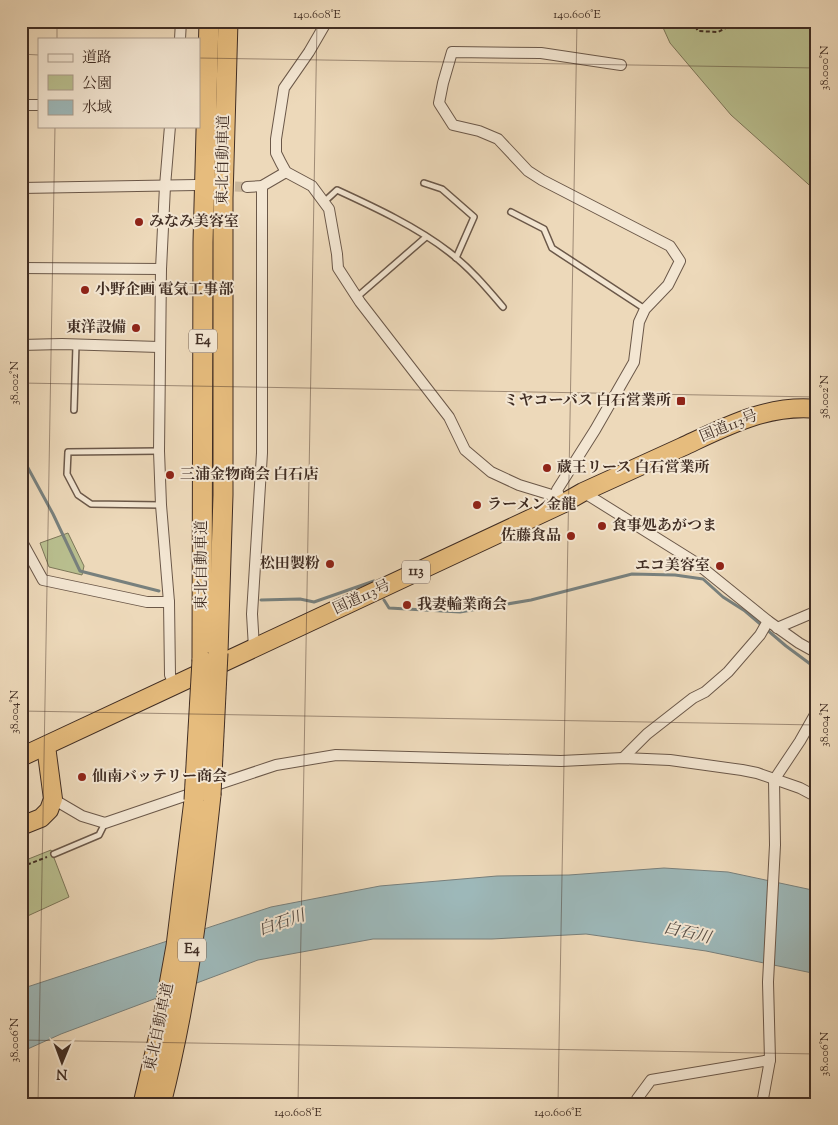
<svg xmlns="http://www.w3.org/2000/svg" width="838" height="1125" font-family="'Sorts Mill Goudy','Noto Serif JP',serif">
<rect width="100%" height="100%" fill="#edd9ba"/>
<filter id="stains"><feTurbulence type="fractalNoise" baseFrequency=".004" numOctaves="4"/><feColorMatrix values="0 0 0 0 .2 0 0 0 0 .09 0 0 0 0 .02 0 0 0 .5 -.17"/></filter>
<radialGradient id="worn" r=".72"><stop offset=".6" stop-color="#630" stop-opacity="0"/><stop offset="1" stop-color="#630" stop-opacity=".3"/></radialGradient>
<g fill="#b9bf8f" stroke="#7c7659">
<path d="M660,21H817V192L731,115L670,43Z"/>
<path d="M68,533L84,566L82,575L49,567L40,543Z"/>
<path d="M51,850L69,897L21,919V862Z"/>
</g>
<path fill="#9db8b9" stroke="#78807d" d="M664,868L728,872L817,891V974L706,951L586,934L492,939H373L258,960L61,1034L21,1052V989L271,907L380,886L497,876L569,875Z"/>
<g fill="none" stroke-linecap="round" stroke-linejoin="round">
<g stroke="#78807d" stroke-width="3">
<path d="M21,455L53,514L80,571L159,591"/>
<path d="M261,600L300,599L314,602L374,581L375,583"/>
<path d="M384,600L389,608L460,612L531,600L632,574L675,575L703,579L723,597L745,611L786,646L817,669"/>
</g>
<path stroke="#cab79c" stroke-width="10" stroke-dasharray="10 5" stroke-linecap="butt" d="M220,186L247,187"/>
<g stroke="#6b5849" stroke-width="8">
<g id="service">
<path d="M424,183L442,189L474,217L456,258"/>
<path d="M324,202L337,190C374,207 417,227 449,252C470,268 486,287 503,307"/>
<path d="M511,212L544,229L552,248L645,309"/>
<path d="M357,297L426,237"/>
<path d="M74,410L76,345"/>
<path d="M159,451L68,452L67,474L78,495L91,504L161,505"/>
<path d="M54,854L99,835L105,823"/>
</g>
</g>
<g stroke="#6b5849" stroke-width="12">
<g id="minor">
<path d="M327,21L309,52L284,88L276,139V153L281,163L286,172L312,186L329,209L337,254L338,268L360,302L449,417L465,450L491,472L519,485L555,496L562,504"/>
<path d="M180,39L181,21"/>
<path d="M21,105H39"/>
<path d="M170,126L165,186L161,269L159,451L161,505L169,602L170,675L175,686"/>
<path d="M247,187L262,186L286,172"/>
<path d="M21,188L196,185"/>
<path d="M21,268L161,269"/>
<path d="M21,345L62,344L159,347"/>
<path d="M583,492L695,562L768,621L799,643L817,653"/>
<path d="M562,504L557,490L595,430L634,362L639,322L645,309L668,285L680,261L670,246L542,180L528,171L498,139L479,131L453,125L439,103L443,83L452,52L541,53L621,65"/>
<path d="M21,540L43,580L147,602H169"/>
<path d="M777,628L817,611"/>
<path d="M254,648L252,614L262,453V186"/>
<path d="M623,758L647,734L693,698L705,692L728,672L760,635L768,621"/>
<path d="M210,787L276,765L336,755L561,761L623,758L670,760L742,770L757,773L800,788L817,797"/>
<path d="M53,799L82,816L105,823L196,792"/>
<path d="M636,1104L637,1099L651,1080L770,1060"/>
<path d="M762,1104L770,1060L768,982L775,845L774,780L800,741L817,711"/>
</g>
</g>
<g stroke="#402d23" stroke-width="20">
<g id="trunk">
<path d="M21,757L562,504L583,492C616,477 649,462 682,447C725,427 767,404 817,409"/>
<path d="M21,826L41,818L49,810L53,799L46,746"/>
</g>
</g>
<g stroke="#402d23" stroke-width="21">
<g id="motorway">
<path d="M218,653L223,495V198L228,21"/>
<path d="M202,660L203,242L209,21"/>
<path d="M143,1104L163,1018L176,946L194,800"/>
<path d="M161,1104C187,1002 200,899 211,795"/>
</g>
</g>
<g stroke="#402d23" stroke-width="2" stroke-dasharray="4 2.5" stroke-linecap="butt">
<path d="M692,21L698,31L718,32L740,21"/>
<path d="M21,867L47,857"/>
</g>
<use href="#service" stroke="#f3e6d2" stroke-width="5"/>
<use href="#minor" stroke="#f3e6d2" stroke-width="10"/>
<use href="#trunk" stroke="#e6bc7d" stroke-width="18"/>
<use href="#motorway" stroke="#e6bc7d" stroke-width="19"/>
<g stroke="#402d23" stroke-width="21" stroke-linecap="butt">
<g id="motorway-bridge">
<path d="M211,795L218,653"/>
<path d="M194,800L202,660"/>
</g>
</g>
<use href="#motorway-bridge" stroke="#e6bc7d" stroke-width="19"/>
</g>
<path fill="none" stroke="#402d23" stroke-width="1" stroke-opacity="0.45" d="M57,39V21M21,54L39,55M199,58L817,68M21,383L817,397M21,711L817,725M21,1040L817,1054M38,1104L55,126M298,1104L317,21M558,1104L577,21"/>
<g fill="#8f2418" stroke="#f3e6d2" stroke-width="2">
<circle cx="139" cy="222" r="5"/>
<circle cx="85" cy="290" r="5"/>
<circle cx="136" cy="328" r="5"/>
<rect x="676" y="396" width="10" height="10" rx="2.5"/>
<circle cx="547" cy="468" r="5"/>
<circle cx="170" cy="475" r="5"/>
<circle cx="477" cy="505" r="5"/>
<circle cx="602" cy="526" r="5"/>
<circle cx="571" cy="536" r="5"/>
<circle cx="330" cy="564" r="5"/>
<circle cx="720" cy="566" r="5"/>
<circle cx="407" cy="605" r="5"/>
<circle cx="82" cy="777" r="5"/>
</g>
<g text-anchor="middle" dominant-baseline="central" stroke-width="4" stroke-linejoin="round" paint-order="stroke">
<g fill="#f3e6d2" stroke="#766458" stroke-width="1">
<rect x="189" y="329.5" width="28" height="23" rx="4"/>
<rect x="402" y="560.5" width="28" height="23" rx="4"/>
<rect x="178" y="938.5" width="28" height="23" rx="4"/>
</g>
<g font-size="14" font-weight="bold" fill="#402d23">
<text x="203" y="341">E4</text>
<text x="416" y="572">113</text>
<text x="192" y="950">E4</text>
</g>
<g font-size="15" fill="#402d23" stroke="#f3e6d2">
<text transform="translate(224 160) rotate(-89)">東北自動車道</text>
<text transform="translate(729 427) rotate(-22)">国道113号</text>
<text transform="translate(202 565) rotate(-90)">東北自動車道</text>
<text transform="translate(362 598) rotate(-25)">国道113号</text>
<text transform="translate(160 1027) rotate(-78)">東北自動車道</text>
</g>
<g font-size="15" font-weight="bold" fill="#402d23" stroke="#f3e6d2" text-anchor="start">
<text x="149" y="222">みなみ美容室</text>
<text x="95" y="290">小野企画 電気工事部</text>
<text x="126" y="328" text-anchor="end">東洋設備</text>
<text x="671" y="401" text-anchor="end">ミヤコーバス 白石営業所</text>
<text x="557" y="468">蔵王リース 白石営業所</text>
<text x="180" y="475">三浦金物商会 白石店</text>
<text x="487" y="505">ラーメン金龍</text>
<text x="612" y="526">食事処あがつま</text>
<text x="561" y="536" text-anchor="end">佐藤食品</text>
<text x="320" y="564" text-anchor="end">松田製粉</text>
<text x="710" y="566" text-anchor="end">エコ美容室</text>
<text x="417" y="605">我妻輪業商会</text>
<text x="92" y="777">仙南バッテリー商会</text>
</g>
<g font-size="16" font-style="italic" fill="#534941" stroke="#f3e6d2">
<text transform="translate(282 924) rotate(-19)">白石川</text>
<text transform="translate(687 934) rotate(13)">白石川</text>
</g>
</g>
<rect width="838" height="1125" fill="none" stroke="#edd9ba" stroke-width="55"/>
<rect x="38" y="38" width="162" height="90" fill="#f3e6d2" stroke="#ab9c8c"/>
<rect x="48" y="54" width="25" height="8" fill="#f3e6d2" stroke="#ab9c8c"/>
<text x="82" y="62" font-size="15" fill="#402d23">道路</text>
<rect x="48" y="75" width="25" height="15" fill="#b9bf8f" stroke="#ab9c8c"/>
<text x="82" y="88" font-size="15" fill="#402d23">公園</text>
<rect x="48" y="100" width="25" height="15" fill="#9db8b9" stroke="#ab9c8c"/>
<text x="82" y="112" font-size="15" fill="#402d23">水域</text>
<g transform="translate(62 1062) rotate(181)" stroke="#f3e6d2" stroke-width="4" paint-order="stroke">
<path d="M0-4L9 19L0 12L-9 19Z" fill="#402d23"/>
<text y="-8" font-size="14" font-weight="bold" text-anchor="middle" fill="#402d23">N</text>
</g>
<rect x="28" y="28" width="782" height="1070" fill="none" stroke="#402d23" stroke-width="2"/>
<g font-size="12" text-anchor="middle" fill="#402d23">
<text x="317" y="18">140.608°E</text>
<text x="577" y="18">140.606°E</text>
<text transform="translate(824 68) rotate(-90)" y="4">38.000°N</text>
<text transform="translate(14 383) rotate(-90)" y="4">38.002°N</text>
<text transform="translate(824 397) rotate(-90)" y="4">38.002°N</text>
<text transform="translate(14 712) rotate(-90)" y="4">38.004°N</text>
<text transform="translate(824 725) rotate(-90)" y="4">38.004°N</text>
<text transform="translate(14 1040) rotate(-90)" y="4">38.006°N</text>
<text transform="translate(824 1054) rotate(-90)" y="4">38.006°N</text>
<text x="298" y="1116">140.608°E</text>
<text x="558" y="1116">140.606°E</text>
</g>
<rect width="100%" height="100%" filter="url(#stains)"/>
<rect width="100%" height="100%" fill="url(#worn)"/>
</svg>
